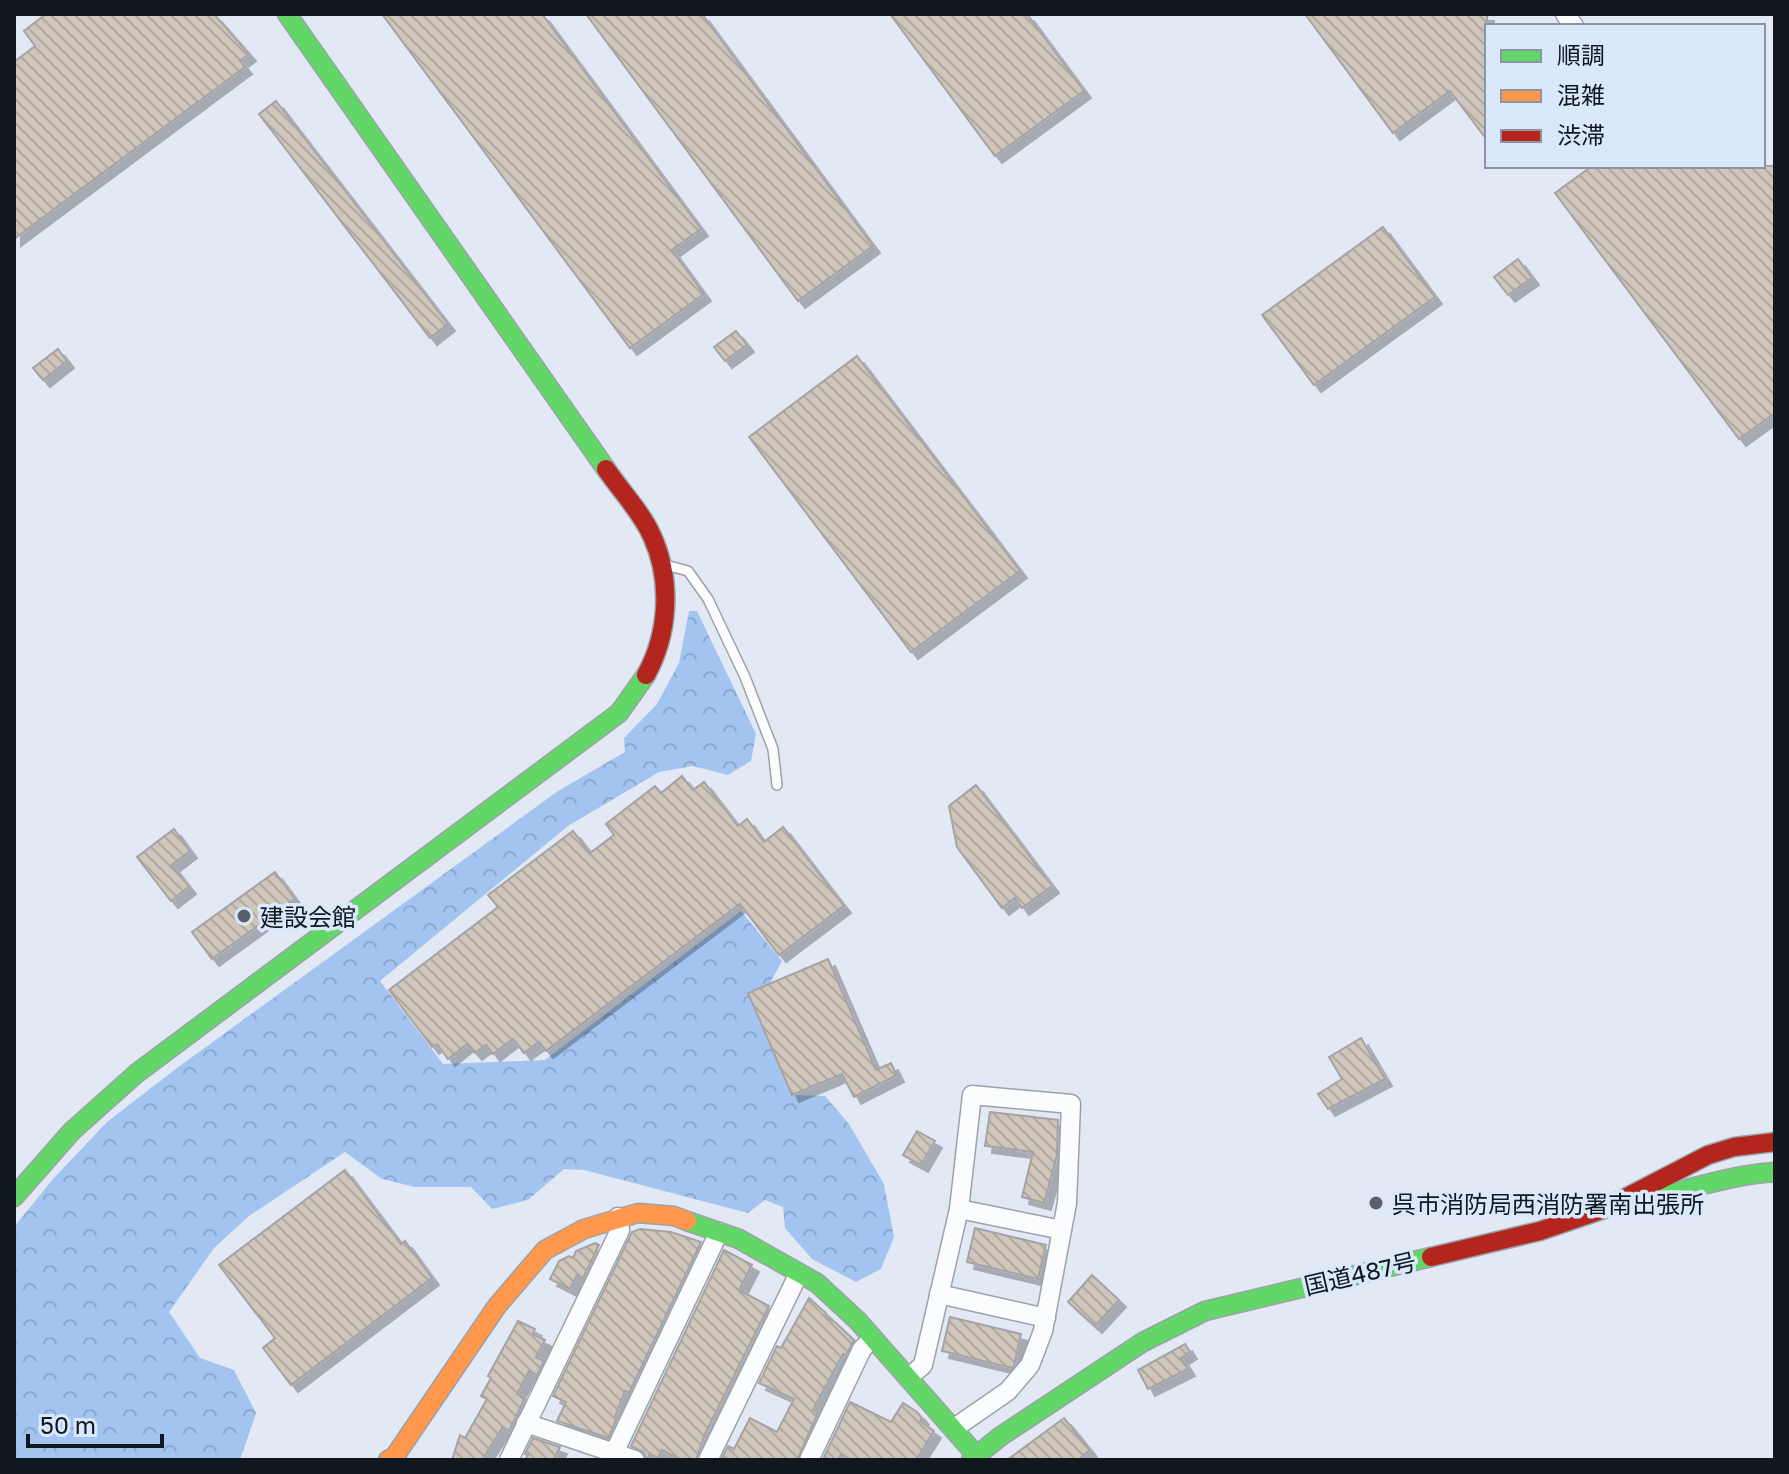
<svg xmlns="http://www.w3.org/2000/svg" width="1789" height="1474" font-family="'Golos Text','Noto Sans JP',sans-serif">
<defs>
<pattern id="forest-crowns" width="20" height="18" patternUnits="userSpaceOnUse" patternTransform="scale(2)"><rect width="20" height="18" fill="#a3c4f1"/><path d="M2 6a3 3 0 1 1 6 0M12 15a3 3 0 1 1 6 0" fill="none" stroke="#8ba8ce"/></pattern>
<pattern id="building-back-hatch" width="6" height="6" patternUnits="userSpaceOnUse" patternTransform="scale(2)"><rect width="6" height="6" fill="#cfc5bb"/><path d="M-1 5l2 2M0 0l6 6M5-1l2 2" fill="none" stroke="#b1a8a0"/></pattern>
<filter id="shadow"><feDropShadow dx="7" dy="7" stdDeviation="0" flood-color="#0004"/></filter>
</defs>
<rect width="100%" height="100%" fill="#e2e9f4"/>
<path fill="url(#forest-crowns)" d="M689,611H697L756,734L751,761L728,775L693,766L659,772L568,826L380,981L443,1064L545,1060L741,911L782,961L755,1011L793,1095L825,1096L849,1124L884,1184L894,1237L881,1269L856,1282L812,1259L785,1228L783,1207L765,1200L748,1213L584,1170L564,1169L528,1200L492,1209L471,1187H415L382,1179L345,1152L249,1216L214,1248L169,1312L200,1358L234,1370L256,1413L240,1460H14V1227L53,1179L107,1122L177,1068L558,791L625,752L624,738L657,704L679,663Z"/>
<g fill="url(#building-back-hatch)" stroke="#a4a3a5" stroke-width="2" filter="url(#shadow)">
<path d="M46,14H214L249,54L240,61L245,67L14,239V62L35,46L24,31Z"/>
<path d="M382,14H542L701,229L672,250L704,294L630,348Z"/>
<path d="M586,14H702L873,246L798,301Z"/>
<path d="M890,14H1027L1084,91L995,156Z"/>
<path d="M1305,14H1487V140L1450,91L1393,133Z"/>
<path d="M276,101L448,324L430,338L259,114Z"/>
<path d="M1592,166H1775V413L1739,439L1555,193Z"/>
<path d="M1383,227L1435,297L1314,385L1262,315Z"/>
<path d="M1518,259L1532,278L1508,295L1494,277Z"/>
<path d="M736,331L747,345L725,361L714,347Z"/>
<path d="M58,349L67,361L43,380L33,368Z"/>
<path d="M857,356L1020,571L911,652L749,437Z"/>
<path d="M682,776L693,790L704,782L738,826L747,819L764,842L783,827L844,906L779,955L740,904L546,1051L539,1042L524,1053L513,1039L493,1054L486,1045L475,1053L467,1044L448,1059L437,1044L432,1047L389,990L498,907L488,895L573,831L590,853L614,835L606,824L655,786L661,793Z"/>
<path d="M976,785L1052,886L1022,908L1015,898L1002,908L957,847L949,806Z"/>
<path d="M174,829L190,851L172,865L189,887L171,901L137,857Z"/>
<path d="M275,872L295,899L212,959L192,932Z"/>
<path d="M828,959L876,1070L891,1063L897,1075L854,1097L842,1074L792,1095L748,993Z"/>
<path d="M1361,1038L1385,1079L1328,1109L1318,1094L1342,1079L1329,1057Z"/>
<path d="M990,1112L1058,1120L1057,1155L1044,1203L1022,1197L1033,1152L985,1146Z"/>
<path d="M917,1131L935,1141L921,1165L903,1155Z"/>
<path d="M345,1170L401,1244L405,1241L432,1278L291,1385L263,1348L275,1338L219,1265Z"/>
<path d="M975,1228L1046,1245L1038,1279L967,1262Z"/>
<path d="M640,1229L671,1232L701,1242L629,1393L625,1391L615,1417L617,1418L608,1438L557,1421L566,1402L553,1396L632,1232Z"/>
<path d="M595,1243L599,1245L583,1278L577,1275L570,1289L550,1279L559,1261L569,1256L573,1258L576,1251Z"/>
<path d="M724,1250L752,1265L739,1290L769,1306L705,1434L696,1460H681L662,1450L658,1458L650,1454L647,1460L643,1452L631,1446Z"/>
<path d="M1092,1275L1119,1300L1095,1326L1068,1302Z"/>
<path d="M809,1298L826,1313L825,1317L835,1322L854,1340L846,1355L843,1354L813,1410L818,1413L797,1460H721L728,1446L734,1449L750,1418L777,1432L794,1399L759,1383L777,1346L781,1348Z"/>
<path d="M950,1317L1021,1334L1014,1366L1012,1368L942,1351Z"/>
<path d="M518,1321L535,1329L533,1334L545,1340L536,1357L544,1361L537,1375L529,1371L517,1394L525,1398L509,1431L503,1427L482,1460H452L460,1435L465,1438L487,1399L481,1396L491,1378L488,1376Z"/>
<path d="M1185,1344L1190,1352L1181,1358L1188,1369L1148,1389L1138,1370Z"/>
<path d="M850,1402L891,1422L903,1403L917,1412L922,1418L920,1421L934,1431L916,1460H852L841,1454L838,1460H830L824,1457Z"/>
<path d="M1064,1418L1090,1450L1078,1460H1007Z"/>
<path d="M533,1438L560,1447L554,1460H525L528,1455L525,1454Z"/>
</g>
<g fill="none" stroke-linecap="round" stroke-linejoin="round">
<g stroke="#9ca2aa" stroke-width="12">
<path id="lane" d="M666,565L688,571L708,599L745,677L773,749L777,785"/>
</g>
<g stroke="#9ca2aa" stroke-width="21">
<g id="street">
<path d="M1565,14L1574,26"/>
<path d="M959,1209L1062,1230"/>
<path d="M939,1294L1046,1318"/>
<path d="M908,1378L923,1365L959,1209L972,1095L1071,1104L1067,1203L1043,1331L1030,1365L1008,1391L953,1429"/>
<path d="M526,1423L635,1460"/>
<path d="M614,1453L719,1232"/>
<path d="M509,1460L620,1230L618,1217"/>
<path d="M708,1460L799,1273"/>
<path d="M809,1460L862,1349L873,1338"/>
</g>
</g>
<g stroke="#9ca2aa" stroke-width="21">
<g id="fast">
<path d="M287,14L606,469"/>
<path d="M14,1197L72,1131L137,1073L619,713L646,675"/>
<path d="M1631,1203C1679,1193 1726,1175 1775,1172"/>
<path d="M687,1221L739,1239L817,1283L858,1321L976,1455"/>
<path d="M971,1460L1001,1436L1143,1342L1205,1311L1431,1257"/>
</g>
</g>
<g stroke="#9ca2aa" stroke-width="21">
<path id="slow" d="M388,1460L395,1456L497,1306L545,1250L584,1229L638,1213L674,1216L687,1221"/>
</g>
<g stroke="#9ca2aa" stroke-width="21">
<g id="jam">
<path d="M606,469C621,491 642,513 652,536C672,580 669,633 646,675"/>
<path d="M1431,1257L1540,1231L1604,1209L1708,1155L1734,1147L1775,1142"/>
</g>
</g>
<use href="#lane" stroke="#fbfcfd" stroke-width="9"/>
<use href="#street" stroke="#fbfcfd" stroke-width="18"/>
<use href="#fast" stroke="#63d668" stroke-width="18"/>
<use href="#slow" stroke="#ff974d" stroke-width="18"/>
<use href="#jam" stroke="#b3261e" stroke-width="18"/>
</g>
<g fill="#5a606a" stroke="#dae8fc" stroke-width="3">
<circle cx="244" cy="916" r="8"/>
<circle cx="1376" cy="1203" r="8"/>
</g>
<g text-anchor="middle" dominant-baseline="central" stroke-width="7" stroke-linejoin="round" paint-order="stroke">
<g font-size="24" fill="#11171f" stroke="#dae8fc" text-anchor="start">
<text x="260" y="916">建設会館</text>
<text x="1392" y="1203">呉市消防局西消防署南出張所</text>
</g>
<g font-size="24" fill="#11171f" stroke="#dae8fc">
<text transform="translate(1360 1273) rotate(-13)">国道487号</text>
</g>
</g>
<rect width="1789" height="1474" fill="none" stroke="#11171f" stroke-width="32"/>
<rect x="1485" y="24" width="280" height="144" fill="#dae8fc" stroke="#8a94a4" stroke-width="2"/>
<rect x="1501" y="50" width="40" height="12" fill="#63d668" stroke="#8a94a4" stroke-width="2"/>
<text x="1557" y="64" font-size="24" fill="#11171f">順調</text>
<rect x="1501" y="90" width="40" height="12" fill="#ff974d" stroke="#8a94a4" stroke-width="2"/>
<text x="1557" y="104" font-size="24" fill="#11171f">混雑</text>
<rect x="1501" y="130" width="40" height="12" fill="#b3261e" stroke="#8a94a4" stroke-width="2"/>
<text x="1557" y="144" font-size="24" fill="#11171f">渋滞</text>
<path d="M28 1434v12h134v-12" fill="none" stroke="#11171f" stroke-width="4"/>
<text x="40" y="1434" font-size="24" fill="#11171f" stroke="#dae8fc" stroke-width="6" paint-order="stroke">50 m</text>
</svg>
